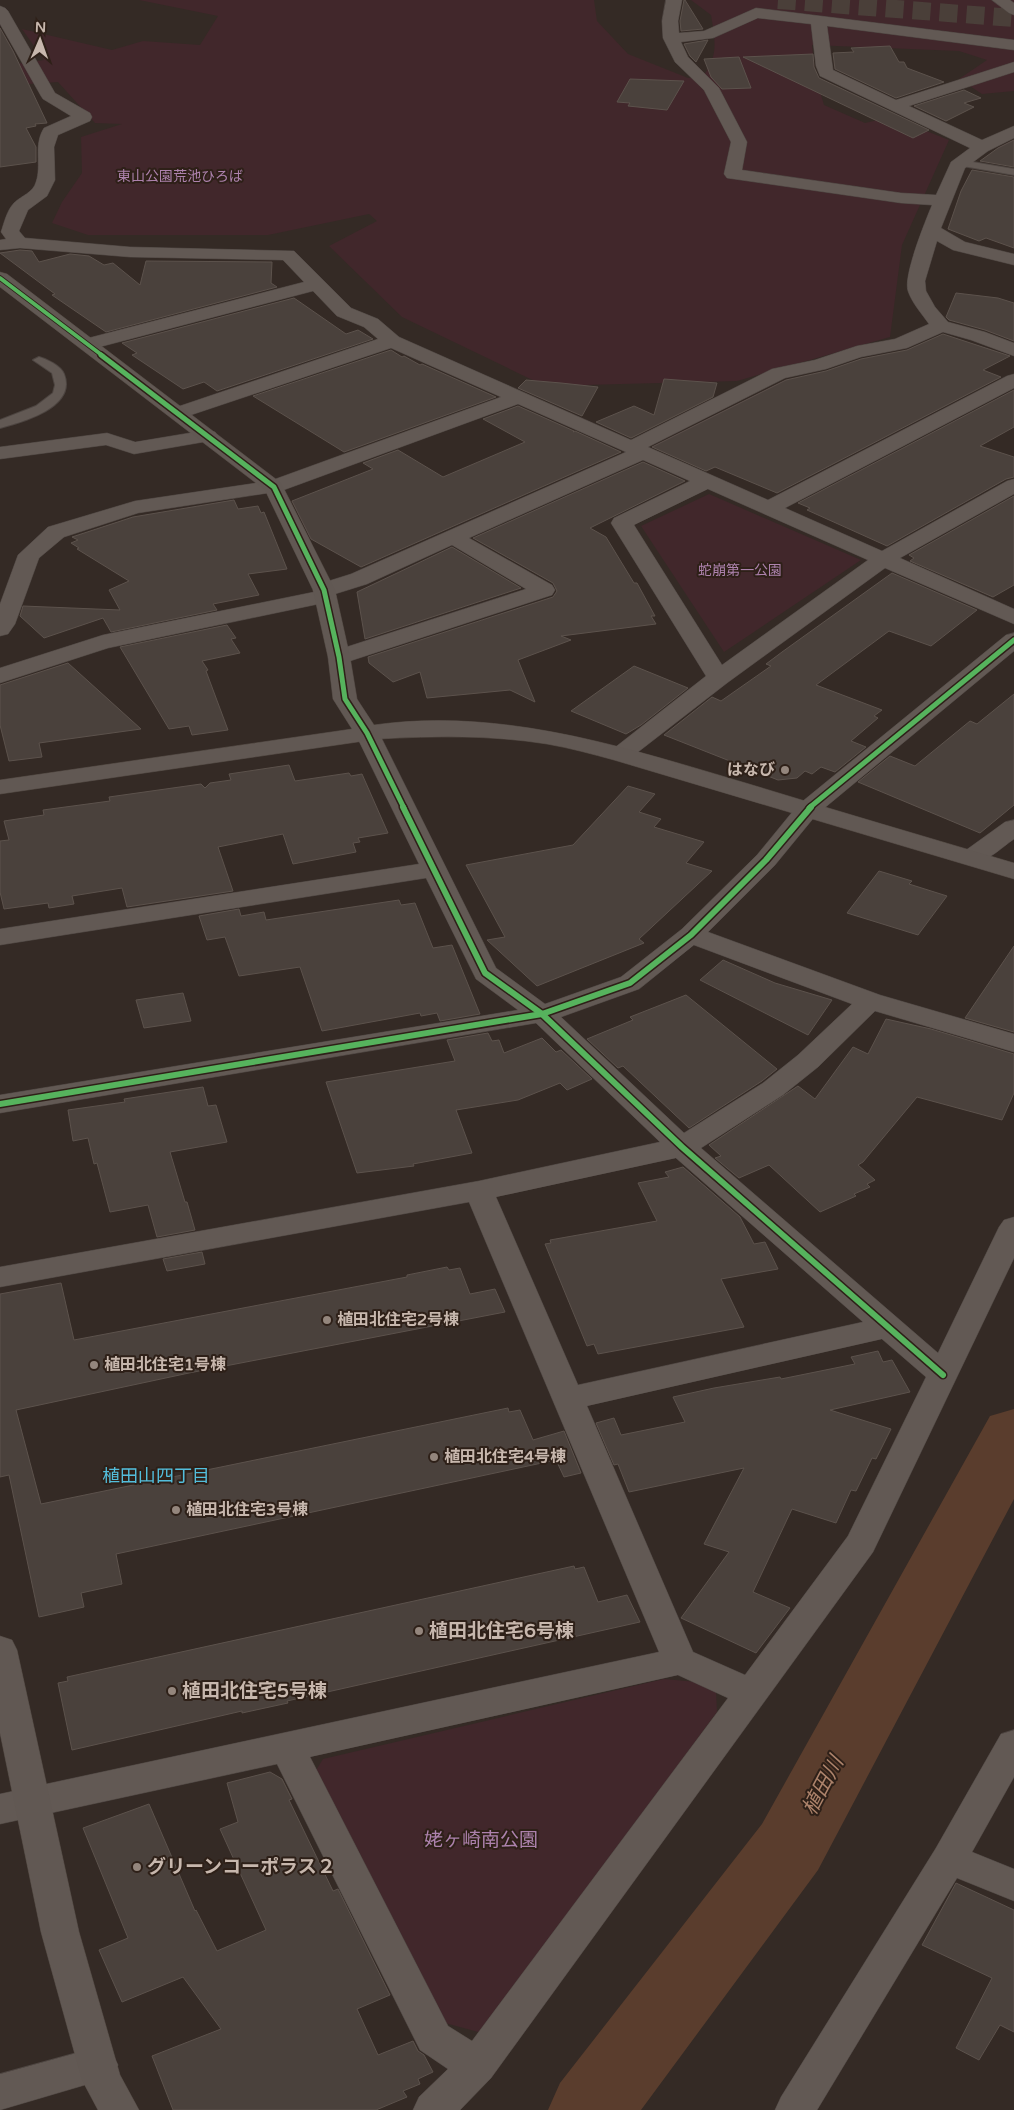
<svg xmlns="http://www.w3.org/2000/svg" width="1014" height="2110" font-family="'Varela Round','Noto Sans JP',sans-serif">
<rect width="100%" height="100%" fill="#342a25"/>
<g fill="#41272b">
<path d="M139,0H594L597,21L628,54L688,78L703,76C719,56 715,39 711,15L691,0H1014V91L982,94L959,79L987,60L959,51L812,45L815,75L824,105L865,123L891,117L949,140L902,245L890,337L737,381L545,386L402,317L329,246L377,221L369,214L268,235H88L52,223L62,202L82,173L81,137L122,124L95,123L58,82L0,86V66L44,60L22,29L112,50L143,41L200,45L218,16Z"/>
<path d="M709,494L861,560L724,652L641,526Z"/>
<path d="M664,1679L697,1682L716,1691L717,1712L482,2033L445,2023L315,1772L323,1759Z"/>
</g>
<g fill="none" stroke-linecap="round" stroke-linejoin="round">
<path fill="#5a3d2d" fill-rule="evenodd" d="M1014,1409V1499L818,1870L641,2110H548L560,2083L762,1824L990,1416Z"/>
</g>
<g fill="#4a413c" stroke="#5c524c">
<path d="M684,0H685L703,29L681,31L680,21Z"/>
<path d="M0,28L13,51L47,123L35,124L36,126L26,128L36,147V162L0,167Z"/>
<path d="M708,40L696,62L690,56L684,44Z"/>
<path d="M890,46L899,62H904L907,68L944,82L896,98L835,69L833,53L854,52L851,48Z"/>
<path d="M813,54L814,67L819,78L929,130L913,138L743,57Z"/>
<path d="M739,57L751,88L722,89L711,77L704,59Z"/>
<path d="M630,79L684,81L667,110L628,106L630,103L617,102Z"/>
<path d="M964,90L981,98L964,103L974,107L946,121L914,106Z"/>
<path d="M1014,140V167L980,161L998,148Z"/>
<path d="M972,170L1014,177V248L986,238L979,241L948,229L961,191Z"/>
<path d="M20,250L32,251L39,262L70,254L89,256L104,265L113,263L140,285L146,261L272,262L271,283L277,287L106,332L52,295L55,294L0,253Z"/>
<path d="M956,293L998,298L1014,303V341L985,330L949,320L946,317Z"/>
<path d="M294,298L346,334L358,330L373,339L217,391L204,382L183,389L132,355L137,353L122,343Z"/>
<path d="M943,334L1010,356L983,370L1001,377L777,493L715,467L706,471L652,447L786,380L826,371L861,359L907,350Z"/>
<path d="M391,350L402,357L404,356L420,365L422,364L496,397L344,452L253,396Z"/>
<path d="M664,379L717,383L713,397L631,438L596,422L634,406L654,415Z"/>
<path d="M526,380L561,383L598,387L582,416L518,388Z"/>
<path d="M1014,390V427L980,446L1014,457V477L1006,479L887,546L807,510L810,508L798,503Z"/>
<path d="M518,406L574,431L573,432L575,431L621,452L361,567L311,539L292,501L373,469L363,463L398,450L443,477L525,442L483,419Z"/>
<path d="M643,462L685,481L590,528L606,537L634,583H637L655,616H651L656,624L561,636L571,640L518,660L535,702L510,690L427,698L420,672L393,682L369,663L368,657L553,597L557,591L553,583L473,538Z"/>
<path d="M1014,496V585L993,597L910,561L914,558L909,555Z"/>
<path d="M234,500L238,509L258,506L261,513L264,512L287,569L248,574L259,595L213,604L217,610L111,632L103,618L44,638L20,616L23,606L120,610L109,590L129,581L77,549L79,548L71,543L78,540L72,537L133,517Z"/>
<path d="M452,547L521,588L365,639L357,592Z"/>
<path d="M892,573L977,610L931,646L889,631L816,685L882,710L874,716L878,718L851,741L866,747L835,772L821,767L812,774L805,771L797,778L778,780L664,735L712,697L721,701L771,666L766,664L782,652Z"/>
<path d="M227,625L236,638L231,639L240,653L202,661L208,670L206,671L228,730L192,735L189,726L169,729L120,647Z"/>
<path d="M68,663L141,729L39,743L42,757L9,761L0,725V685Z"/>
<path d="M634,666L688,688L641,725L626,734L571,711Z"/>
<path d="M1014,694V805L980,833L858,782L890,756L915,766L970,721L977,724Z"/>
<path d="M289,765L295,781L349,773L351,776L362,774L388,833L358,838L360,842L353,843L356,852L293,864L283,834L218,847L233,891L127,907L122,888L72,896L74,904L49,908L48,903L4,909L0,892V841L9,840L4,821L44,815L43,810L110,801L109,797L201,784L205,788L210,783L231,780L229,774Z"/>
<path d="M628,786L655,794L639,812L661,819L654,827L704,842L686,863L712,871L639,939L644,943L537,986L487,940L505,937L466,865L573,845Z"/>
<path d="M879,871L912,881L909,884L947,896L918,935L847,913Z"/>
<path d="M399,900L401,905L415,903L433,948L452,945L480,1014L440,1021L437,1013L421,1016L420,1013L322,1031L300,967L239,976L225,937L207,940L199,916L239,909L241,916L264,912L266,920Z"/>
<path d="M1014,946V1032L965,1018Z"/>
<path d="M723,960L775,983L832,1000L808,1035L700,980Z"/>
<path d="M183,993L191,1021L144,1028L136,1000Z"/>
<path d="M686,995L777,1069L762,1081L689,1128L623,1066L618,1068L587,1039L633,1020L630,1017Z"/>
<path d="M886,1019L931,1029L1014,1054V1093L1002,1120L917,1097L863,1162L858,1165L875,1180L867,1184L870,1187L854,1194L856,1196L820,1212L769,1165L739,1178L715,1158L721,1156L709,1145L798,1086L815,1099L853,1047L868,1054Z"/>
<path d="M488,1033L492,1041L499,1040L504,1053L542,1038L556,1052L561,1050L592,1079L567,1090L560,1083L518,1100L456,1110L472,1153L413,1164L414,1166L357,1173L326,1082L455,1061L447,1040Z"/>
<path d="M203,1087L208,1106L216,1105L227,1142L170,1152L185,1202H187L195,1230L157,1237L148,1205L110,1212L97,1163L94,1164L88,1138L73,1141L68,1110L125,1102L124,1099Z"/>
<path d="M683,1167L740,1217L754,1244L765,1242L778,1269L721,1279L744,1327L598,1354L594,1344L587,1346L545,1244L551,1243L550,1240L657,1221L638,1183L669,1177L665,1172Z"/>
<path d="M202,1252L205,1264L167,1271L163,1259Z"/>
<path d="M447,1267L449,1270L460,1268L470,1294L495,1289L505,1312L189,1373L16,1410L41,1504L508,1408L509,1412L520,1410L533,1440L564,1431L581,1473L564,1477L556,1460L116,1554L122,1584L81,1593L84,1607L39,1617L9,1475L0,1477V1294L61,1283L74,1340L407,1277V1275Z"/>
<path d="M878,1351L883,1362L892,1360L910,1392L830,1410L891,1429L876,1459L872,1458L856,1491L851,1490L836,1523L792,1509L753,1592L790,1608L756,1653L681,1618L729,1552L704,1544L744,1468L629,1492L618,1464L614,1465L596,1423L614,1418L621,1435L685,1422L673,1397L714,1388L780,1377L781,1379L855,1364L851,1357Z"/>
<path d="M574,1566L575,1569L584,1567L598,1602L627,1595L640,1622L287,1701L288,1703L242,1713V1711L72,1750L58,1683L68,1681L67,1677Z"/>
<path d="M270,1772L282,1779L292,1799L289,1800L333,1891L338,1889L390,1995L357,2009L378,2055L413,2041L418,2051L424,2055L433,2072L418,2079L420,2084L403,2091L407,2097L376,2110H173L152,2056L221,2029L183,1977L122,2002L99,1950L128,1938L83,1828L149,1804L195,1911L196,1910L217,1951L266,1930L220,1829L238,1822L227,1783Z"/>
<path d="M956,1883L1014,1910V2032L1000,2025L979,2060L956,2048L992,1978L922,1945Z"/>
</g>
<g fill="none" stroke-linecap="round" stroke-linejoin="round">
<path stroke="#4a3f39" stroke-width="18" stroke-dasharray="18 9" stroke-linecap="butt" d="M778,0L1014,18"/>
<g stroke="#4d4541" stroke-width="2">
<g id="lane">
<path d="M961,160L1014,169V175L957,165V161Z"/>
<path d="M39,357C47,359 61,366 64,374C77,407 23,422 0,428V420L36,406L53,393L55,385L52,373L33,360Z"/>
</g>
</g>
<g stroke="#4d4541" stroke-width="1">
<g id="street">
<path d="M666,0H682L678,21L679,33L704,31L756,8L1014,40V50L827,26L833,70L896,100L1014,62V72L909,106L982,140L1014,126V138L988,151L965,168L941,228L965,242L1014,254V265L953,250L937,241L925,281L926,291L935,307L948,322L985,332L1014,343V356L971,340L943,332L907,348L861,357L826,369L785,378L648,447L768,500L1007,376L1014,374V388L785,508L882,551L1007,481L1014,479V494L900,558L1014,609V624L885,568L727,683L629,759L621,761L613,759L609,754L613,749L706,676L611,523L614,518L690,481L643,460L469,538L552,585L555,590L552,595L347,662L339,664L331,662L328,657L331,652L526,589L452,545L367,584L335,594L336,596L333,601L108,648L0,683V668L103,635L314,592L313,590L316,585L351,574L626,452L518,404L281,491L138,513L64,537L39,558L15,624L8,634L0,636V604L18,555L48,527L135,501L270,481L501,397L391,348L185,417L178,419L171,417L168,413L171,409L378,339L364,327L337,316L313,291L88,350L81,348L78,344L81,340L304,282L283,260L130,257L20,248L0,250V240L6,239L1,232C4,223 7,210 14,203C22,195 33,193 36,182C42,165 33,145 44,128L71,116L43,99L41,96L0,24V6L5,8L8,11L55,93L90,113L92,117L90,121L58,135L54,147L55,180L47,196L28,210L19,231L25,238L130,247L294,251L351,308L378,319L399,337L631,440L772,369L815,360L857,346L895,339L929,324C922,314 912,303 908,291C903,276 925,222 932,205L901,203L727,178L724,174L731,142L704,90L675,62L663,38L662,21ZM758,18L811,24L816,66L820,76L970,148L951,162L936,195L901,193L742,170L747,142L719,88L688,57L681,42L713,38ZM708,489L868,560L722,665L634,525Z"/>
<path d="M992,0H1010L1014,3V15L1009,13Z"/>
<path d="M208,430L215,432L218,436L215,440L134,454L106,445L0,459V447L107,433L135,442Z"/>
<path d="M1014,633V651L816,815L775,865L708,932L880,995L1014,1034V1052L875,1011L818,1067L783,1095L701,1148L938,1353L999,1227L1004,1220L1014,1217V1258L873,1552L491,2078L460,2110H413L419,2097L448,2069L420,2050L277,1764L0,1824V1794L659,1652L469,1202L0,1287V1267L479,1181L660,1142L536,1023L0,1113V1095L518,1010L476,979L426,878L0,945V929L419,864L355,733L359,728L367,726L375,728L379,733L496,968L545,1004L621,977L682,929L757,855L798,805L1006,635ZM694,945L852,1004L798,1055L763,1083L684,1133L561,1017L639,989ZM676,1158L863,1322L578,1385L496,1197ZM882,1339L926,1377L848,1536L745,1675L693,1652L587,1406ZM678,1675L728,1698L472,2041L448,2026L310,1757Z"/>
<path d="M1014,820V839C998,850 982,868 962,863L958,858L962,853L1005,822Z"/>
<path d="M1014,1730V1777L972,1852L1014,1869V1901L957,1878L817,2110H775L781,2097L936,1848L1001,1734Z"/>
<path d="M98,2047L112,2053L118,2065L112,2077L0,2110V2074Z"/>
</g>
</g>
<g stroke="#4e453f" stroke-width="1">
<g id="secondary">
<path d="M0,272L7,274L281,483L335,590L350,657L357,699L374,725C503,707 627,748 749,784C837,811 926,837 1014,863V879L614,760C592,754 570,748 547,744C491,735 435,736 378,739L0,794V780L352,729L333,699L328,657L313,590L265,490L0,287Z"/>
<path d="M0,1636L12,1640L17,1650L79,1932L120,2075L139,2110H98L82,2080L41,1932L0,1733Z"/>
</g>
</g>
<use href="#lane" fill="#625954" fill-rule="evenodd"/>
<use href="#street" fill="#625954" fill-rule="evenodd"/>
<use href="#secondary" fill="#615853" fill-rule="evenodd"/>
<g stroke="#2e2018" stroke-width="5.5">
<path id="cycleway-far2" d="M0,278L103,356"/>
</g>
<g stroke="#2e2018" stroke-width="8">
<g id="cycleway-far1">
<path d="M101,355L274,487L324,590L339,657L345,699L367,733L404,808"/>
<path d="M809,808L1014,640"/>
</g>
</g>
<g stroke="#2e2018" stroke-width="9">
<g id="cycleway">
<path d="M403,807L485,973L542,1014L682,1147L943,1375"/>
<path d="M0,1104L542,1014L630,983L691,935L766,860L811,807"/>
</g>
</g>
<use href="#cycleway-far2" stroke="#56b35d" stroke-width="4"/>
<use href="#cycleway-far1" stroke="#56b35d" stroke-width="5"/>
<use href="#cycleway" stroke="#56b35d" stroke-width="6"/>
</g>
<g fill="#94867d" stroke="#2e2018" stroke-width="2">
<circle cx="785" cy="770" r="5"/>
<circle cx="327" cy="1320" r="5"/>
<circle cx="94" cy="1365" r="5"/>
<circle cx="434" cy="1457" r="5"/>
<circle cx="176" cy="1510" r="5"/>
<circle cx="419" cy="1631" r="5"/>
<circle cx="172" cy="1691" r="5"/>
<circle cx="137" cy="1867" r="5"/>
</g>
<g text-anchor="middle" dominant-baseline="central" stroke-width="4" stroke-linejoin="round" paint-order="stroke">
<g font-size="14" fill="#ad82ad" stroke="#2e2018">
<text x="180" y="176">東山公園荒池ひろば</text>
<text x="740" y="570">蛇崩第一公園</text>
</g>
<g font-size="16" font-weight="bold" fill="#c7b7ad" stroke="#2e2018" text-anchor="start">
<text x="775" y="770" text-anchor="end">はなび</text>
<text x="337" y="1320">植田北住宅2号棟</text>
<text x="104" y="1365">植田北住宅1号棟</text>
<text x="444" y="1457">植田北住宅4号棟</text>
<text x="186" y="1510">植田北住宅3号棟</text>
</g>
<g font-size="18" fill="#53bedc" stroke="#2e2018">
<text x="156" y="1476">植田山四丁目</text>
</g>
<g font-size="19" font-weight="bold" fill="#c7b7ad" stroke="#2e2018" text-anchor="start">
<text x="429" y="1631">植田北住宅6号棟</text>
<text x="182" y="1691">植田北住宅5号棟</text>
<text x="147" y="1867">グリーンコーポラス２</text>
</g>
<g font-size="19" fill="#ad82ad" stroke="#2e2018">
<text x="481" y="1840">姥ヶ崎南公園</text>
</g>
<g font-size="21" font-style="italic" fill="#ad836b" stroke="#2e2018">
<text transform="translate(823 1786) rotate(-62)">植田川</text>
</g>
</g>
<g transform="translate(40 40) rotate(2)" stroke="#2e2018" stroke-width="4" paint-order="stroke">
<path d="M0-4L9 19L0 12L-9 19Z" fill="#c7b7ad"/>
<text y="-8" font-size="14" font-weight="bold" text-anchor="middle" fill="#c7b7ad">N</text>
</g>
</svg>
